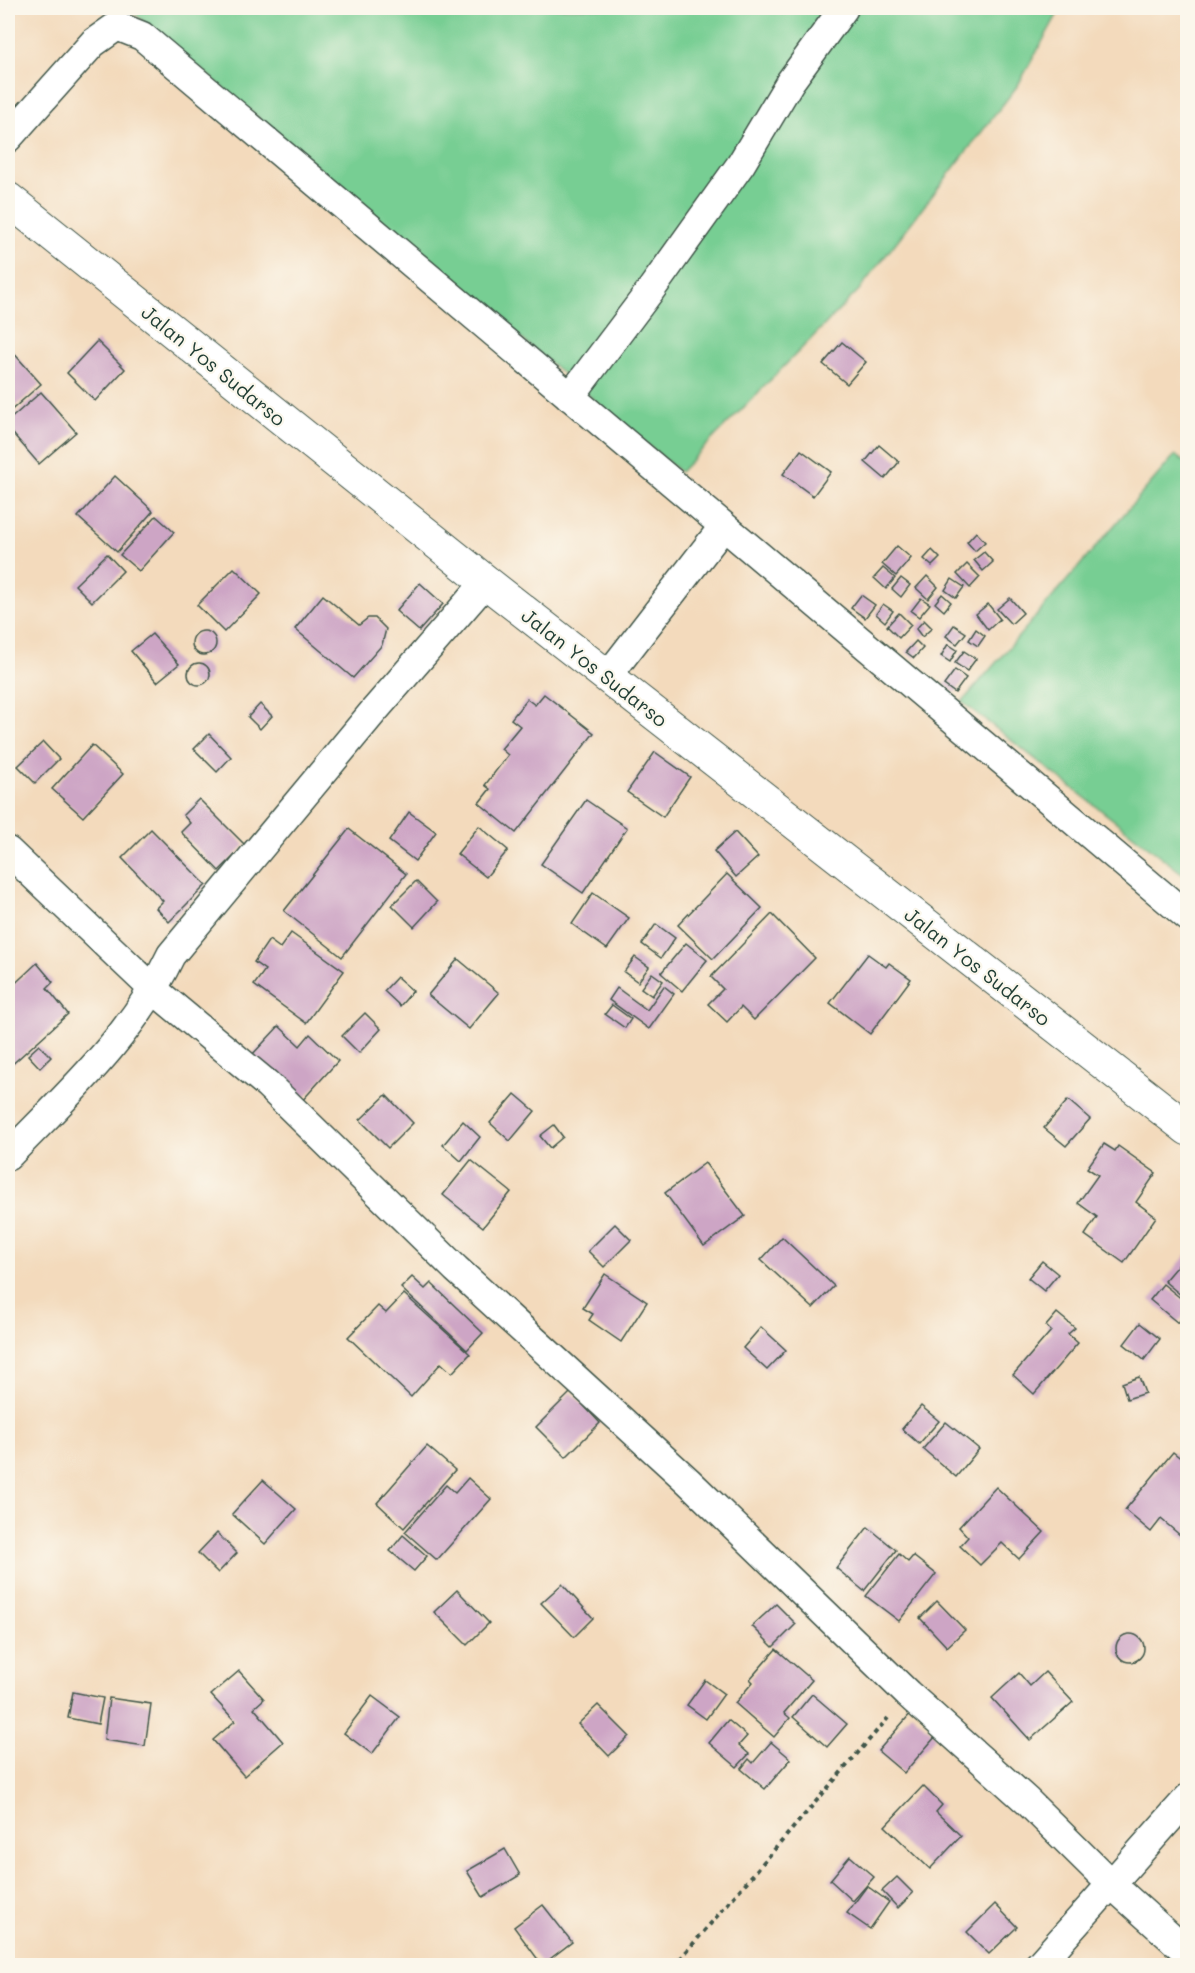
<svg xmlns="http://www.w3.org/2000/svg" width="1195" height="1973" font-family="Mali,sans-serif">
<rect width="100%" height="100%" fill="#fbf7ec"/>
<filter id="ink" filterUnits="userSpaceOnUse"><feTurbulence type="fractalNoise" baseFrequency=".0167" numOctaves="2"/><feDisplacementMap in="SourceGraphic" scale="12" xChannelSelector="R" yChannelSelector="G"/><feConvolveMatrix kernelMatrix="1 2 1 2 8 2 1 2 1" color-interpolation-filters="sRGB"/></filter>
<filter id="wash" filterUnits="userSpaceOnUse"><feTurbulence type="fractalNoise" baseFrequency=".008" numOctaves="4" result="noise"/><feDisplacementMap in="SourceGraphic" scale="24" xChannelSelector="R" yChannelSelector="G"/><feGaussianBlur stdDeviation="1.35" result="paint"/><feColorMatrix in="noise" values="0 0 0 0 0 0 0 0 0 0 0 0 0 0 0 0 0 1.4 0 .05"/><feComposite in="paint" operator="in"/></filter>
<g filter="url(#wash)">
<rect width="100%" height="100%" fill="#f3dabc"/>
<g fill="#77ce93" stroke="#4b8664" stroke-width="1.5">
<path d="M140,8H1061L1018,85L859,290L680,472L134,13Z"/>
<path d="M1175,455L1188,465L1187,877L962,702Z"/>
</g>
<g id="blocks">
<g fill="#cda5c5">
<path d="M97,341L125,369L95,401L67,373Z"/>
<path d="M842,342L866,362L847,384L823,364Z"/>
<path d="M11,350L41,384L8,413V354Z"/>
<path d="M41,392L76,432L39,464L8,428V421Z"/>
<path d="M879,445L899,462L885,479L865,462Z"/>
<path d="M801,450L831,472L813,496L783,474Z"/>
<path d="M115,476L153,511L117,552L78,517Z"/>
<path d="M156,516L174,532L139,571L120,555Z"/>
<path d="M976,532L985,542L975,551L967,542Z"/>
<path d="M897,546L911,558L896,576L882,564Z"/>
<path d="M932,550L940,558L932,566L924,559Z"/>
<path d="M984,552L993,562L983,571L974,560Z"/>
<path d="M107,554L123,571L92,602L75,585Z"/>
<path d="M967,564L980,577L970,588L957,574Z"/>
<path d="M234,568L261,594L224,632L197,605Z"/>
<path d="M883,568L895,578L886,589L874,578Z"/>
<path d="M927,576L938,587L928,599L916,588Z"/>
<path d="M901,578L910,585L901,597L892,589Z"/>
<path d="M952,579L964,587L956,598L945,590Z"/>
<path d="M420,583L443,604L419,631L396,611Z"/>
<path d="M942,594L951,602L944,611L935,603Z"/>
<path d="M323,595L359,625L368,618H375L386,629L382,645L353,678L295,629Z"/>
<path d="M861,595L875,605L865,618L851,608Z"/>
<path d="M921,598L930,604L919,617L911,611Z"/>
<path d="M1010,598L1023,613L1011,624L997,609Z"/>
<path d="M883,604L893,611L885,622L876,614Z"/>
<path d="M988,604L1000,619L988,630L976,614Z"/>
<path d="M899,613L911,625L899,638L887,626Z"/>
<path d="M924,620L932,628L922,637L916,629Z"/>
<path d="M954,625L966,633L957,644L946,636Z"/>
<path d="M976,629L985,636L978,646L969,640Z"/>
<circle cx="204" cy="643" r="12"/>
<path d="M152,634L179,664L157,682L131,651Z"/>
<path d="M916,641L923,648L914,658L906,652Z"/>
<path d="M948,644L957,650L950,662L941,656Z"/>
<path d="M964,651L976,659L967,671L955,663Z"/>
<circle cx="199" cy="674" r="11"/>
<path d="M955,670L966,678L955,693L944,685Z"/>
<path d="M544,694L594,733L516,833L479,803L490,789L485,785L508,755L501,749L520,726L511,719L527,699L535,705Z"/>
<path d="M260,704L272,716L260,729L248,717Z"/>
<path d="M209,734L231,757L217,772L194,749Z"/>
<path d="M43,742L59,759L35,783L18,766Z"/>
<path d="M92,745L123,774L83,817L52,789Z"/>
<path d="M655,752L690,777L663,817L627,792Z"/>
<path d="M199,799L245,845L219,871L181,832L190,823L183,815Z"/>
<path d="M586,800L627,828L583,893L541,864Z"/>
<path d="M409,812L436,832L415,861L389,841Z"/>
<path d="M479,826L508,850L486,877L457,854Z"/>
<path d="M151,829L206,885L169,922L156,908L163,901L122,858Z"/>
<path d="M349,829L406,874L342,957L284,911Z"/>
<path d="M735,832L758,857L736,877L714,851Z"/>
<path d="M727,874L762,908L713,959L678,925Z"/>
<path d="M416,881L437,902L414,927L392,905Z"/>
<path d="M593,893L629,918L607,949L572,924Z"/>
<path d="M772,914L815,958L754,1020L741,1007L727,1022L708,1004L723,989L711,977Z"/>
<path d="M656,924L675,938L661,958L642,944Z"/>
<path d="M291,933L344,971L306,1023L254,985L265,970L254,962L269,940L280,948Z"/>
<path d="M686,943L707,960L682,991L661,973Z"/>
<path d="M868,954L886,967L889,963L911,979L870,1034L830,1003Z"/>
<path d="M635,957L649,967L638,982L624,972Z"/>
<path d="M458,959L499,993L469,1029L428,995Z"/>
<path d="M37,963L53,982L47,988L68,1014L8,1068V990Z"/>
<path d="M652,973L663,981L652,996L641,988Z"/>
<path d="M397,977L413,991L400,1006L384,991Z"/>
<path d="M664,986L674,994L649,1029L609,1000L617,988L647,1010Z"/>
<path d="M612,1005L631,1019L625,1028L605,1014Z"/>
<path d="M365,1013L381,1029L359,1053L342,1036Z"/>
<path d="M279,1026L300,1046L310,1034L338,1061L300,1103L251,1056Z"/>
<path d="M39,1045L51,1057L40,1068L28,1055Z"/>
<path d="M515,1094L535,1111L510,1141L490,1123Z"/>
<path d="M386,1095L413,1123L388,1148L360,1120Z"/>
<path d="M1068,1100L1090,1119L1066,1146L1044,1128Z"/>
<path d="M463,1121L480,1137L461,1161L443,1145Z"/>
<path d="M554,1125L563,1137L550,1148L540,1136Z"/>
<path d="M1104,1144L1115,1151L1118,1146L1156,1173L1136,1202L1156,1217L1124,1263L1085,1235L1097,1217L1078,1203L1098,1175L1087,1168Z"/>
<path d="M471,1160L511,1192L483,1227L443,1195Z"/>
<path d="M705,1163L745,1216L704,1246L665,1193Z"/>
<path d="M615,1224L631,1240L604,1267L588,1251Z"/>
<path d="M782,1237L834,1286L813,1308L761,1260Z"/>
<path d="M1188,1253V1301L1164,1281Z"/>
<path d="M1042,1261L1058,1274L1044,1291L1028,1278Z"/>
<path d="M605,1274L647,1302L621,1342L589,1320L593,1314L583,1308Z"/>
<path d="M412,1277L425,1289L431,1283L483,1333L467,1350L401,1288Z"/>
<path d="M1163,1284L1188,1304V1311L1178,1323L1150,1300Z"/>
<path d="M404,1294L470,1354L452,1373L441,1363L411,1397L348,1337L378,1306L386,1313Z"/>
<path d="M1057,1313L1075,1328L1068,1334L1078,1343L1034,1394L1013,1375L1051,1331L1046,1326Z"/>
<path d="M1140,1323L1160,1339L1144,1360L1124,1344Z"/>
<path d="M761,1327L786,1350L767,1370L743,1348Z"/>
<path d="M1139,1377L1145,1393L1127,1399L1122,1383Z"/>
<path d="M571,1392L600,1423L566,1457L536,1427Z"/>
<path d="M921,1406L939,1421L919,1444L902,1429Z"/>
<path d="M946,1422L979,1449L956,1477L923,1449Z"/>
<path d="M427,1446L455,1470L404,1528L377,1503Z"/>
<path d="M1173,1452L1188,1464V1542L1161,1519L1151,1532L1125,1510Z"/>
<path d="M468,1478L491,1499L437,1560L405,1532L446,1485L455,1493Z"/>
<path d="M263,1480L296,1509L265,1544L232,1514Z"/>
<path d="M996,1487L1044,1532L1019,1559L1002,1543L980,1565L960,1546L968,1537L959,1527Z"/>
<path d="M868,1527L896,1550L864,1591L836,1568Z"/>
<path d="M217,1533L237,1553L218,1573L198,1553Z"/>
<path d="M403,1535L427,1556L414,1571L390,1551Z"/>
<path d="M899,1554L908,1562L913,1556L936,1574L899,1621L866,1596Z"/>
<path d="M562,1584L593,1618L574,1637L541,1603Z"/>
<path d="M457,1590L489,1623L467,1645L434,1612Z"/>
<path d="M937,1601L965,1630L947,1647L920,1618Z"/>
<path d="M776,1604L796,1624L773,1647L752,1626Z"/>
<circle cx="1130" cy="1648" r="14"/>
<path d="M776,1649L812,1680L784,1713L790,1718L774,1737L735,1703L753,1682L750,1679Z"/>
<path d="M239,1671L264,1699L254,1708L283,1742L244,1776L213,1740L235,1721L211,1695Z"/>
<path d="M1045,1672L1073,1702L1030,1740L992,1698L1019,1673L1030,1686Z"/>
<path d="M705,1680L724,1694L706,1719L687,1705Z"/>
<path d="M73,1692L103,1698L98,1724L68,1718Z"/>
<path d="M812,1694L847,1724L827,1747L793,1717Z"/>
<path d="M372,1696L400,1717L372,1754L344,1733Z"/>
<path d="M109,1698L151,1704L145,1746L104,1740Z"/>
<path d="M598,1705L629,1736L609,1756L578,1724Z"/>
<path d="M911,1713L936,1736L904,1773L878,1751Z"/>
<path d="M728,1720L747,1736L739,1745L749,1754L737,1767L709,1743Z"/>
<path d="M771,1742L791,1759L765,1789L741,1769L749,1759L753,1763Z"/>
<path d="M923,1786L942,1805L936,1812L961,1836L930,1869L885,1826Z"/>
<path d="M505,1849L520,1875L483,1897L467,1871Z"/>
<path d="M850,1856L874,1877L853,1901L830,1880Z"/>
<path d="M897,1877L913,1893L898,1908L882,1891Z"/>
<path d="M867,1886L889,1902L870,1929L847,1913Z"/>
<path d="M995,1904L1017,1927L989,1954L967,1932Z"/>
<path d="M543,1905L572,1942L542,1965L514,1927Z"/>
</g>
</g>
</g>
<g filter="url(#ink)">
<use href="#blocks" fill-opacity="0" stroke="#3f5548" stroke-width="1.5"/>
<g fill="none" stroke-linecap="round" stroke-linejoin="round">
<g stroke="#3f5548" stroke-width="31">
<g id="minor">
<path d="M8,138L93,43L117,26L142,36L1188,917"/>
<path d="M570,397L650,291L741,164L790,82L844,8"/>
<path d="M607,677L723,527"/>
<path d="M8,851L154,990L267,1084L456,1269L688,1481L908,1694L1027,1801L1111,1884L1188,1953"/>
<path d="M8,1156C68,1094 134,1034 171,955L373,712L486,582"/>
<path d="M1038,1966L1188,1798"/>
</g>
</g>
<g stroke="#3f5548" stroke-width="35">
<path id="primary" d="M8,199L486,582L1188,1129"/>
</g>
<path stroke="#3f5548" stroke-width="4" stroke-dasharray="4.5 4.5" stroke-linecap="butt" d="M674,1966L888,1718"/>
<use href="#minor" stroke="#fff" stroke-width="28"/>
<use href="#primary" stroke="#fff" stroke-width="33"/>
</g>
</g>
<g text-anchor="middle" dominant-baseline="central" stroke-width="4.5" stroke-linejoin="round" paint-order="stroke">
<g font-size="20" fill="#1f3d34" stroke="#fbf7ec">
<text transform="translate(214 365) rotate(39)">Jalan Yos Sudarso</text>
<text transform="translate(595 667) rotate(38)">Jalan Yos Sudarso</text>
<text transform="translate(978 966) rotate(38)">Jalan Yos Sudarso</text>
</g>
</g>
<rect width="1195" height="1973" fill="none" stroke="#fbf7ec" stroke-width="30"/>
</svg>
